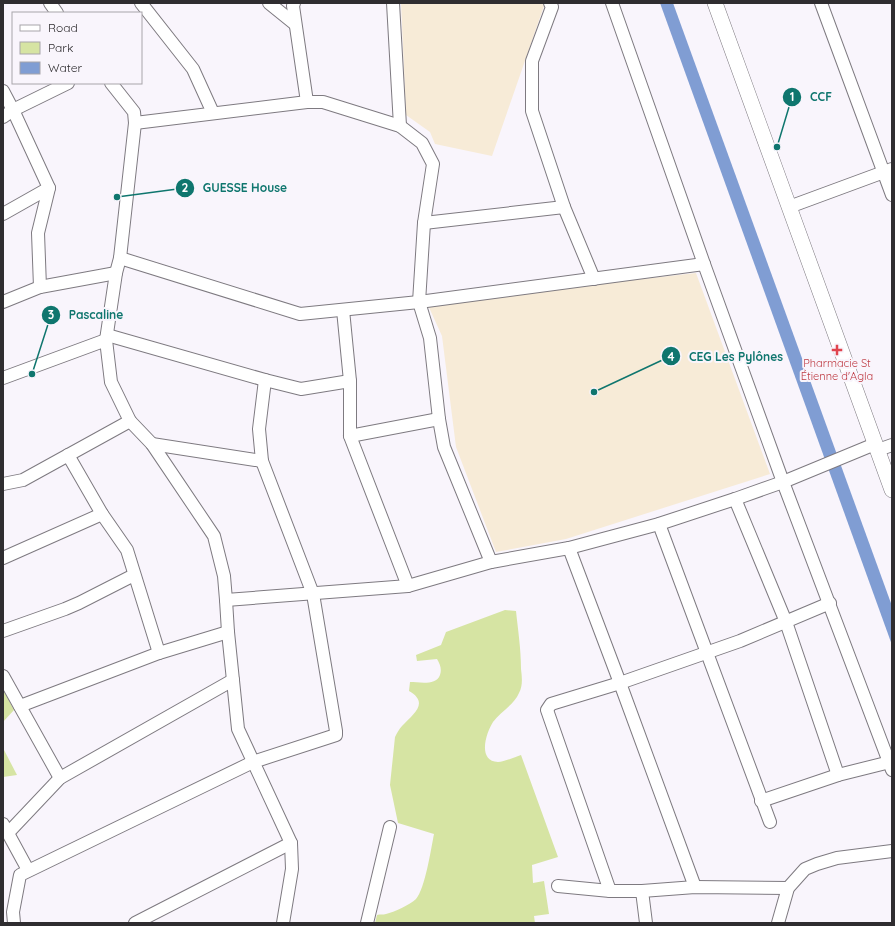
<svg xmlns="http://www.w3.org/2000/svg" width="895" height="926" font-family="Quicksand,sans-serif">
<rect width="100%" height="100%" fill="#f9f5fc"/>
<g fill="#f7ebd7">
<path d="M401,3H542L544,6L492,156L435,144L430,132L406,115Z"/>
<path d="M696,273L770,474L566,539L496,552L456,447L442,336L427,303Z"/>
</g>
<g fill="#d6e4a3">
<path d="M505,610L516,611C518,630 521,649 521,669C522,677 523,686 519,693C514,705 500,712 493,722C486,733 477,761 498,762C504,762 515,757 521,755L558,857L532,865L533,883L544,881L549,914L534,916L535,923H375L377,915C380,914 383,915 386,914C394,912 410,905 416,899C425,889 431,849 434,834L398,823L390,785L395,737C397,733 399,729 402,726C413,714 430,703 409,691L410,682C419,682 436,686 440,675C442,669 440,664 437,659L417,661L416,655L441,645L446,632Z"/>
<path d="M3,689L14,710L3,722Z"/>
<path d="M3,748L17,775L3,777Z"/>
</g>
<path fill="#809dd3" d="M660,3H673L892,606V645Z"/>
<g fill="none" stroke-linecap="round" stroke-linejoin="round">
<g stroke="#7e7a80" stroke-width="14">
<g id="minor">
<path d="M50,3L57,13"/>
<path d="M141,3L193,69L213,113"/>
<path d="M269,3L295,24"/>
<path d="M294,3L293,6L307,102"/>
<path d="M393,3L400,126"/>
<path d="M550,3L552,7L532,61V111L564,207L594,279"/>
<path d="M612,3L704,264L783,482L892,770"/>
<path d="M821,3L892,195"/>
<path d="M111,83L134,112L135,123L120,258L116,273L106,340L111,382L130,421L152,444L214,536L224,576L226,600L228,632L238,729L291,843L292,869L283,923"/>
<path d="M3,91L13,110L49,188L38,233L40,287"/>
<path d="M3,117L13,110L68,83"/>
<path d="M135,123L307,102H323L400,126L422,143L433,164L424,223L419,302L430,338L439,419L444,447L491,562"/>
<path d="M789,207L892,169"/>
<path d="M3,214L49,188"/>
<path d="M424,223L564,207"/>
<path d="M120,258L300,314L419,302L704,264"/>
<path d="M3,302L40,287L116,273"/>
<path d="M343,310L350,381V436L408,586"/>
<path d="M107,335L265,380L301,389L350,381"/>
<path d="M3,378L106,340"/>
<path d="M350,436L439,419"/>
<path d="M152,444L262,461"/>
<path d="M878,450L892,445"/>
<path d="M68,455L102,514L127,550L159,653"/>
<path d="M3,484L23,480L130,421"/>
<path d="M735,499L786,622L838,775"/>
<path d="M659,524L770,822"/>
<path d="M569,548L620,683L695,887"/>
<path d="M3,558L102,514"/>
<path d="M226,600L408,586L491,562L569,548L659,524L735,499L783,482L875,444"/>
<path d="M3,631L65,609L79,603L134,575"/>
<path d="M3,676L60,778"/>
<path d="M20,706L159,653L228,632"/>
<path d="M761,801L838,775L890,762"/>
<path d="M3,824L28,870"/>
<path d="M8,833L60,778L233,680"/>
<path d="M558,886L610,891H642L695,887L788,888"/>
<path d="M610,891L547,710L551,704L620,683L740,641L830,603"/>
<path d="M642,891L646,923"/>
<path d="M14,923L13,912L20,875L253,762L336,735V731L313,594L262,461L259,429L265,380"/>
<path d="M135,923L291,843"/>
<path d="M367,923L390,827"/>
<path d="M778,923L788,888L805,869L817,864L837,858L892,851"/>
</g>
</g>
<g stroke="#7e7a80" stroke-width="16">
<path id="tertiary" d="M715,3L892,490"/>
</g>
<use href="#minor" stroke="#fff" stroke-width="12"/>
<use href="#tertiary" stroke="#fff" stroke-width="15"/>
</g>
<path fill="#e0444e" stroke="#f9f5fc" stroke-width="1.5" d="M835 344h4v4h4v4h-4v4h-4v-4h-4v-4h4z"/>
<g text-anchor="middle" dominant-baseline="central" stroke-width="4" stroke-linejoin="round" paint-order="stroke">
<g font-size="11" fill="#be3a42" stroke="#f9f5fc">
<text x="837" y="363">Pharmacie St<tspan x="837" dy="13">Étienne d'Agla</tspan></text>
</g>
</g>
<path fill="none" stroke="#0f766e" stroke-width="1.5" d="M777 147L792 97M117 197L185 188M32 374L51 315M594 392L671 356"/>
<g fill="#0f766e" stroke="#f9f5fc" stroke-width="1.5">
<circle cx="777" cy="147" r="4"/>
<circle cx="117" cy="197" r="4"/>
<circle cx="32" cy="374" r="4"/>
<circle cx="594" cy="392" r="4"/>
<circle cx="792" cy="97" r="10"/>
<circle cx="185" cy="188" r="10"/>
<circle cx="51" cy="315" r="10"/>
<circle cx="671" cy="356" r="10"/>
</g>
<g font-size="12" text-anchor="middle" font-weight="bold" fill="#fff">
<text x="792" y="101">1</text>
<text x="185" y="192">2</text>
<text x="51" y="319">3</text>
<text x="671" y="361">4</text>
</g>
<g font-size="12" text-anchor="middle" font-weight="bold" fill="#0f766e" stroke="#f9f5fc" stroke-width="4" stroke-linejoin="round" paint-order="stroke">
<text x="821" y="101">CCF</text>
<text x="245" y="192">GUESSE House</text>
<text x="96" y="319">Pascaline</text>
<text x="736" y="361">CEG Les Pylônes</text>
</g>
<rect width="895" height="926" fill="none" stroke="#2f2d30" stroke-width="8"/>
<rect x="12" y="12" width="130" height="72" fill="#f9f5fc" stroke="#a8a5aa"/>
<rect x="20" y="25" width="20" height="6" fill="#ffffff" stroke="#a8a5aa"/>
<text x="48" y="32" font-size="12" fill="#2f2d30">Road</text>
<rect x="20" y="42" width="20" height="12" fill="#d6e4a3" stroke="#a8a5aa"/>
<text x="48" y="52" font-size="12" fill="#2f2d30">Park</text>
<rect x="20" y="62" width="20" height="12" fill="#809dd3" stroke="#a8a5aa"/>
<text x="48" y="72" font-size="12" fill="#2f2d30">Water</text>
</svg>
